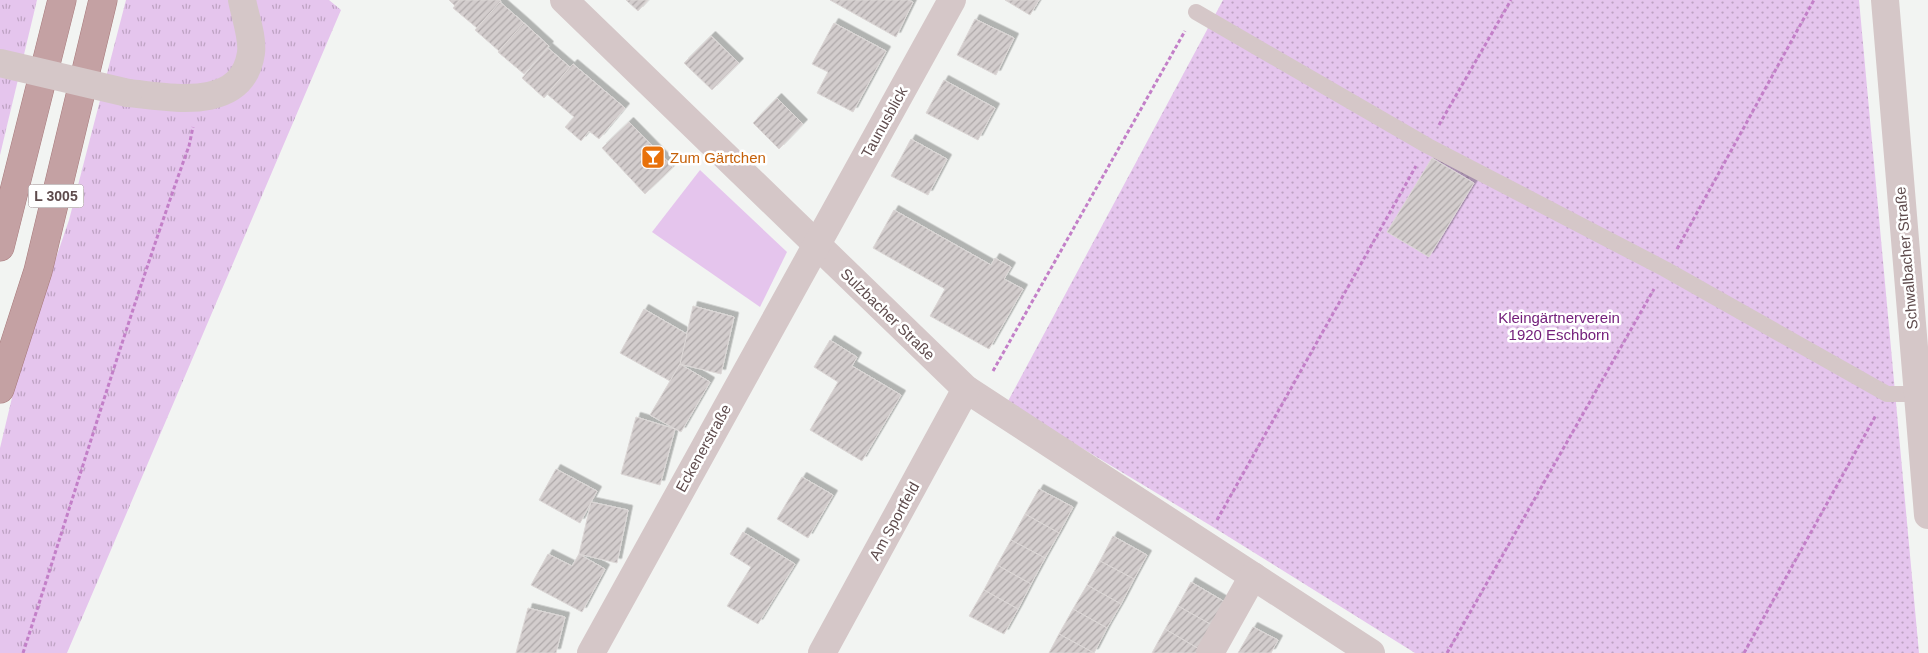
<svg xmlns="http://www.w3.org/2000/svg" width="1928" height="653" font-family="Helvetica,sans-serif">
<defs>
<pattern id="grass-tufts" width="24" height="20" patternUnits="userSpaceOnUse" patternTransform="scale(1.25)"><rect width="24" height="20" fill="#e5c5ed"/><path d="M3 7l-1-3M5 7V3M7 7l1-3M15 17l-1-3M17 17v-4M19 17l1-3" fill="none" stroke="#bda2c2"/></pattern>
<pattern id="garden-dots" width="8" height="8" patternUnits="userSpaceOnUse" patternTransform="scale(1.25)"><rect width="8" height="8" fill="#e5c5ed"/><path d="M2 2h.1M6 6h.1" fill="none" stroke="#bda2c2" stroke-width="1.8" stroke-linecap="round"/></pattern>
<pattern id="building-hatch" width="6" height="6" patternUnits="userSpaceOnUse" patternTransform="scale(1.25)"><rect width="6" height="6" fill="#d3cdcd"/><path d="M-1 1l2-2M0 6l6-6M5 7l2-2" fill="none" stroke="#aea8a9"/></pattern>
<filter id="shadow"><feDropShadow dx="4.5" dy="-4.5" stdDeviation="0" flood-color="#0004"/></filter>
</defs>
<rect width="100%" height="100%" fill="#f2f4f2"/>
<g fill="url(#grass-tufts)">
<path d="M0,0H37L0,155Z"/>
<path d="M126,0H329L341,10L67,653H0V448L21,360L69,220Z"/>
</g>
<path fill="#e5c5ed" d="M700,170L787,252L760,307L652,232Z"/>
<path fill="url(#garden-dots)" d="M1223,0H1859L1919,653H1415L1213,527L1007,403Z"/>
<g fill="url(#building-hatch)" stroke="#dcd7d6" filter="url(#shadow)">
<path d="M449,0H460L455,6Z"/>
<path d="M460,0H499L501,1L477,28L453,8Z"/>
<path d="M626,0H648L638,11Z"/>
<path d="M830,0H908L913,2L896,37Z"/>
<path d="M1005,0H1039L1030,15Z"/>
<path d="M500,2L524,23L499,51L475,30Z"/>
<path d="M975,19L1014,38L996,75L957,55Z"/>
<path d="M524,23L549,46L524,74L498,52Z"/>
<path d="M834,23L886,51L853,112L817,93L828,72L812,64Z"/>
<path d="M711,36L739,63L712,90L684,63Z"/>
<path d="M548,48L570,67L544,98L522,78Z"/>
<path d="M573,64L625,108L599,139L589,131L581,141L565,127L574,117L547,94Z"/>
<path d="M944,80L995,108L978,140L926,113Z"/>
<path d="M777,98L803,124L779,149L753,123Z"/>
<path d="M629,122L673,167L645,194L602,148Z"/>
<path d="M911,139L947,159L928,195L891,176Z"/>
<path d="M1432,158L1474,183L1429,257L1387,232Z"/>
<path d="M894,210L991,265L995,258L1011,267L1004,279L1023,289L989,349L930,316L945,289L873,248Z"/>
<path d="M693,306L734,317L721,374L680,364Z"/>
<path d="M644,309L687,334L680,364L670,381L620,353Z"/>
<path d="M830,340L857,357L852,366L901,395L862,461L810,430L838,382L814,367Z"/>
<path d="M680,364L710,382L681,432L650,415Z"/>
<path d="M636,417L675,429L660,485L621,474Z"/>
<path d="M556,469L597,491L580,523L539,500Z"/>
<path d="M802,477L833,495L808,538L777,519Z"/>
<path d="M1039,489L1073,507L1059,533L1025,514Z"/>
<path d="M591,502L628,510L617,563L579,554Z"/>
<path d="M1025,514L1059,533L1045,558L1011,540Z"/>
<path d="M743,532L795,564L758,624L727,606L751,567L730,554Z"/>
<path d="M1113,536L1147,555L1134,579L1100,561Z"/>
<path d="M1011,540L1045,558L1031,584L997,565Z"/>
<path d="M548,554L572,566L579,554L605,569L582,612L531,585Z"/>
<path d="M1100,561L1134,579L1121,604L1087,585Z"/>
<path d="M997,565L1031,584L1018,609L984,590Z"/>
<path d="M1191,582L1225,602L1212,625L1178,606Z"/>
<path d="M1087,585L1121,604L1107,628L1073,609Z"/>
<path d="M984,590L1018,609L1004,634L969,616Z"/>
<path d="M1178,606L1212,625L1199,649L1165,629Z"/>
<path d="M528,608L565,617L556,653H516Z"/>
<path d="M1073,609L1107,628L1094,653L1059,634Z"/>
<path d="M1253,627L1278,640L1271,653H1238Z"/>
<path d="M1165,629L1199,649L1197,653H1152Z"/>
<path d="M1059,634L1094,653H1049Z"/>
</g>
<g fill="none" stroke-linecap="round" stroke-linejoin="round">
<g stroke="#a7797b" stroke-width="29">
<g id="trunk">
<path d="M0,247L62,0"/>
<path d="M0,389L38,271L103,0"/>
</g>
</g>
<g stroke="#c37fc8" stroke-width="3" stroke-dasharray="4 2.5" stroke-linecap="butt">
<path d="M1439,125L1511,0"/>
<path d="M1677,249L1814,0"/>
<path d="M993,371L1185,31"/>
<path d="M1217,520L1416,166"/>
<path d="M23,653C78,484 129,313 189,146L193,127"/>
<path d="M1447,653L1654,289"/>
<path d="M1744,653L1876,415"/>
</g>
<path stroke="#d5c7c8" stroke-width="16" d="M1196,12L1428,146L1665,269L1887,394H1916"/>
<g stroke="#d5c7c8" stroke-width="28">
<path d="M564,0L966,389L1371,653"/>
<path d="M128,93C170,97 242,113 251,53C253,37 245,16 242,0"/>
<path d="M591,653L952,0"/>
<path d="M822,653L966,389"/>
<path d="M1210,653L1253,576"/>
</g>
<path stroke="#d5c7c8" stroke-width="28" d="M1885,0L1928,515"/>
<use href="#trunk" stroke="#c4a1a3" stroke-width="28"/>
<path stroke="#d5c7c8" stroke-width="28" d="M0,63L128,93"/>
</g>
<defs>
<g id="bar-square" transform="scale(1.25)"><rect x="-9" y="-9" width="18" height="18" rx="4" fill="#e8710a" stroke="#fff"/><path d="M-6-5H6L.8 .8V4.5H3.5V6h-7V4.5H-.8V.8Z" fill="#fff"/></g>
</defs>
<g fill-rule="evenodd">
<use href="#bar-square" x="653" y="157"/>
</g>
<g text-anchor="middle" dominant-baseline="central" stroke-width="5" stroke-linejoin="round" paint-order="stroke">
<rect fill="#fff" stroke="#8e8182" stroke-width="1" x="28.5" y="184.5" width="55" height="23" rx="4"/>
<g font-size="14" font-weight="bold" fill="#5e4b4c">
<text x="56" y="196">L 3005</text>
</g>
<g font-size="15" fill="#5e4b4c" stroke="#fff">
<text transform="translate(884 122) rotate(-61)">Taunusblick</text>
<text transform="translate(1906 258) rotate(-95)">Schwalbacher Straße</text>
<text transform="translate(888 314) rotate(44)">Sulzbacher Straße</text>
<text transform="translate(703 448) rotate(-61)">Eckenerstraße</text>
<text transform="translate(894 521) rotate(-61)">Am Sportfeld</text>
</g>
<g font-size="15" fill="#c56008" stroke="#fff" text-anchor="start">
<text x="670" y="157">Zum Gärtchen</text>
</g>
<g font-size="15" fill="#74207b" stroke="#fff">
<text x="1559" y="317">Kleingärtnerverein<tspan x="1559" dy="17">1920 Eschborn</tspan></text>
</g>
</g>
</svg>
